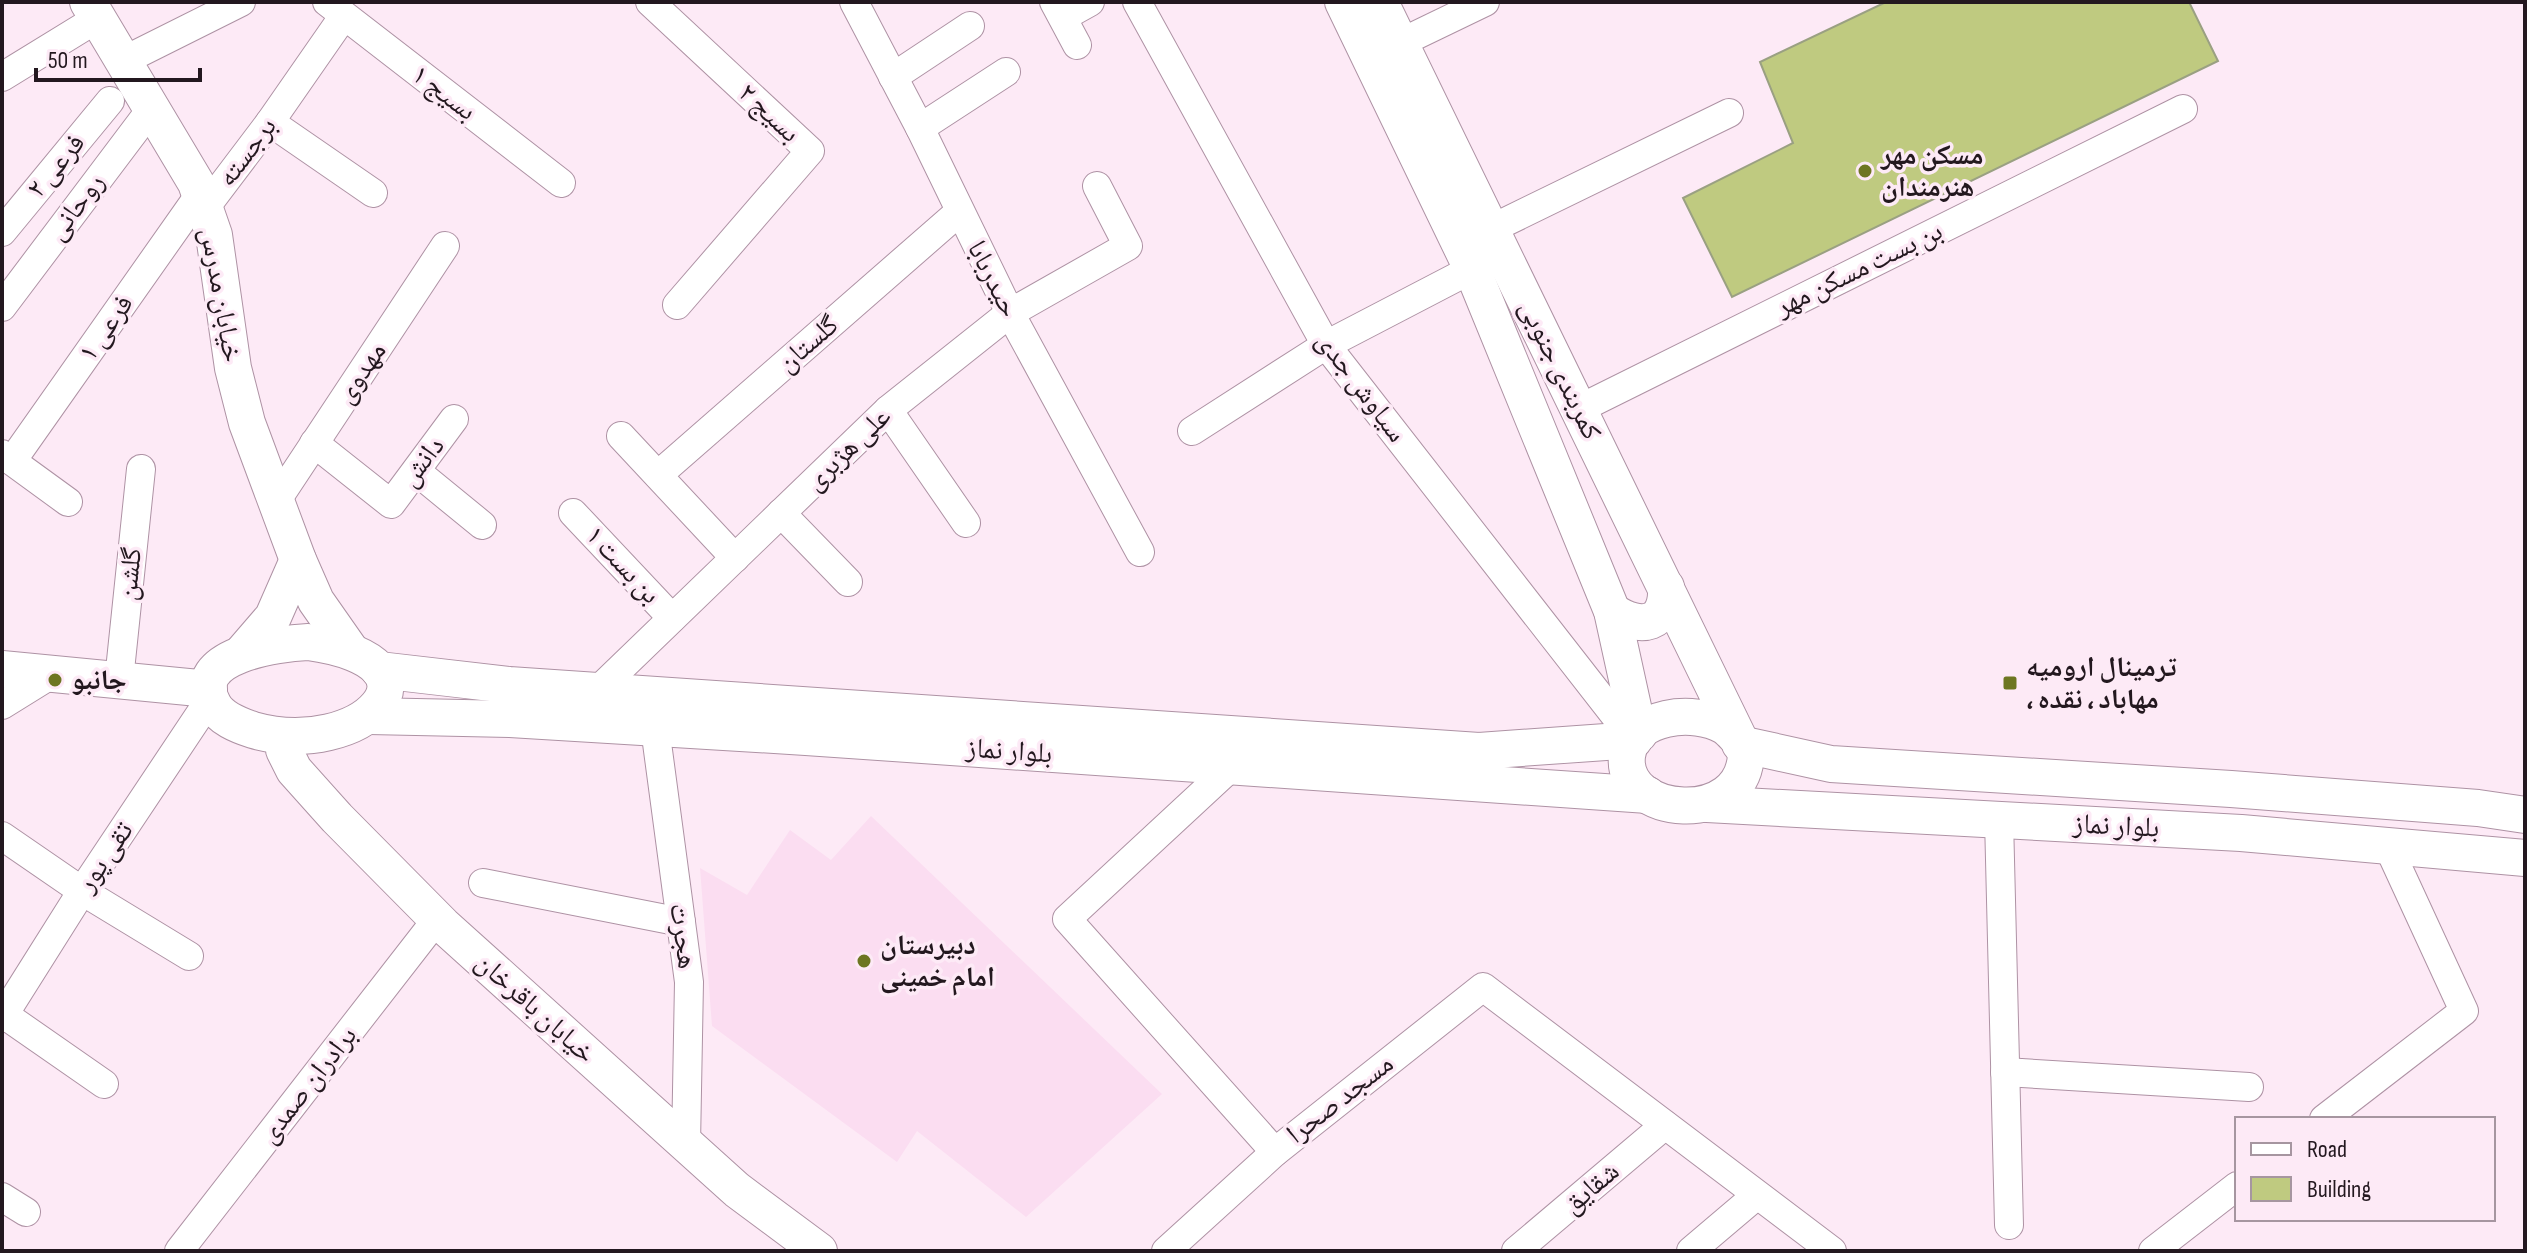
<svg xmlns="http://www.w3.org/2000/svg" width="2527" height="1253" font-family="'Sofia Sans Condensed','Noto Naskh Arabic',sans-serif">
<rect width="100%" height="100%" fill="#fdeaf6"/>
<path fill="#fbddf1" d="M871,816L1162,1094L1026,1217L917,1131L897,1162L712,1026L700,868L747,895L790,830L831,860Z"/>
<path fill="#bfca80" stroke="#9aa082" stroke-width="2" d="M1886,2H2189L2218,61L1732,297L1683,198L1793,143L1760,62Z"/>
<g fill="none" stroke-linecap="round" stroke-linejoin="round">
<g stroke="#ae92a4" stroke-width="30">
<g id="minor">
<path d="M327,2L561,183"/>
<path d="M650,2L810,151L677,305"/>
<path d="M854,2L920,128L1010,313L1140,552"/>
<path d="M1054,2L1077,45"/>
<path d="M1137,2L1326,345L1634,740"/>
<path d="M1063,17L1090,2"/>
<path d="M1400,43L1485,2"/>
<path d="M123,61L241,2"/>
<path d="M2,77L98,18"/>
<path d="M893,77L970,26"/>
<path d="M270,122L373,193"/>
<path d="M920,128L1006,72"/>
<path d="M205,208L270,122L343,17"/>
<path d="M1491,229L1729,113"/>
<path d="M2,232L110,101"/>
<path d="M2,307L152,108"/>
<path d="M1579,409L2183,109"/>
<path d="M888,410L966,523"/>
<path d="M1192,431L1326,345L1472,269"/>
<path d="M621,436L735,558"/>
<path d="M314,443L391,504L454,419"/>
<path d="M2,454L68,502"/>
<path d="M12,461L200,194"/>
<path d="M416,471L482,525"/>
<path d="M658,475L959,212"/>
<path d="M277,500L445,246"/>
<path d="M573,513L672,618"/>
<path d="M781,513L848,582"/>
<path d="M119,680L141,469"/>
<path d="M597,691L888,410L1010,313L1128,246L1097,186"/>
<path d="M2,705L52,674"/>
<path d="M655,728L689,982L686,1145"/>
<path d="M1231,767L1067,919L1275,1152L1483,987L1832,1251"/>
<path d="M1999,819L2009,1225"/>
<path d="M2,836L82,891L189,956"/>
<path d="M483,883L681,922"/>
<path d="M2,1013L104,1084"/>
<path d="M2,1018L82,891L210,699"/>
<path d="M2005,1072L2249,1087"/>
<path d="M2324,1119L2464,1011L2387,844"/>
<path d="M2,1197L26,1212"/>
<path d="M179,1251L437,919"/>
<path d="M1166,1251L1275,1152"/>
<path d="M1516,1251L1665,1125"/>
<path d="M1691,1251L1757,1195"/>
<path d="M2153,1251L2237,1186"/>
</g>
</g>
<g stroke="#ae92a4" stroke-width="38">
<g id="major">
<path d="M88,2L196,183L214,235L233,368L247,423L298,560L316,601L351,651"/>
<path d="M1343,2L1472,269L1612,611L1639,734"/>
<path d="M1380,2L1746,753C1745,828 1620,817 1627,756C1632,714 1695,709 1724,726C1729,729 1734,735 1738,739"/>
<path d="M1612,611C1641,631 1668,625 1666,587"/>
<path d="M308,642C459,663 361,761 253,730C238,725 220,718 213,704C186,655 280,643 308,642Z"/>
<path d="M242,653L273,617L298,560"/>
<path d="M2,669L209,689"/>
<path d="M379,670L509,685L1479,751L1634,740"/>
<path d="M369,716L510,719L806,737L1648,795"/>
<path d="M286,736L284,750L294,770L337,818L443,925L737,1190L819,1251"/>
<path d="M1740,744L1831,764L2231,789L2478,808L2525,815"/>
<path d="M1707,804L2241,833L2525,858"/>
</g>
</g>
<use href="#minor" stroke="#fff" stroke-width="28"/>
<use href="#major" stroke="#fff" stroke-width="36"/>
</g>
<g fill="#6d7621" stroke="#fdeaf6" stroke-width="3">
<circle cx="1865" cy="171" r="8"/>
<circle cx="55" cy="680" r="8"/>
<rect x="2002" y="675" width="16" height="16" rx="4"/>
<circle cx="864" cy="961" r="8"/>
</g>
<g text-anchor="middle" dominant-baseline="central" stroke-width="7" stroke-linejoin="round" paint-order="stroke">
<g font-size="28" fill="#23181f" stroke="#fdeaf6">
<text transform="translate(444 93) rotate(37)">بسیج ۱</text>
<text transform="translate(769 113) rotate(43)">بسیج ۲</text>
<text transform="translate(247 152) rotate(-53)">برجسته</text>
<text transform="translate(56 166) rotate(-50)">فرعی ۲</text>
<text transform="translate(76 207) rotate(-53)">روحانی</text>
<text transform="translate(1859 269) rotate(-26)">بن بست مسکن مهر</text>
<text transform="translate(993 279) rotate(63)">حیدربابا</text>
<text transform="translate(221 295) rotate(80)">خیابان مدرس</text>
<text transform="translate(106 328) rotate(-55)">فرعی ۱</text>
<text transform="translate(808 344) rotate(-41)">گلستان</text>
<text transform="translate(1560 370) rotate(64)">کمربندی جنوبی</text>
<text transform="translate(361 373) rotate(-56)">مهدوی</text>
<text transform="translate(1361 387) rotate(53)">سیاوش جدی</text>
<text transform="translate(848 449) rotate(-44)">علی هژبری</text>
<text transform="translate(422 462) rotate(-53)">دانش</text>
<text transform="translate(623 565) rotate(47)">بن بست ۱</text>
<text transform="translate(130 574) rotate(-84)">گلشن</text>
<text transform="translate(1009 751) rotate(4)">بلوار نماز</text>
<text transform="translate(2116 826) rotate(3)">بلوار نماز</text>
<text transform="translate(105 857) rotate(-56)">تقی پور</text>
<text transform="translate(683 936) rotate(82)">هجرت</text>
<text transform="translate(535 1008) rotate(42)">خیابان باقرخان</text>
<text transform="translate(308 1085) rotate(-52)">برادران صمدی</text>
<text transform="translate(1340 1099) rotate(-38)">مسجد صحرا</text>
<text transform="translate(1591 1188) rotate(-40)">شقایق</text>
</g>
<g font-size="28" font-weight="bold" fill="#23181f" stroke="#fdeaf6" text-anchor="start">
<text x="1881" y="155">مسکن مهر<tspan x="1881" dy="32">هنرمندان</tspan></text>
<text x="2026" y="667">ترمینال ارومیه<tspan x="2026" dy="32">، مهاباد ، نقده</tspan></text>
<text x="71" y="680">جانبو</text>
<text x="880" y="945">دبیرستان<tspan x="880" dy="32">امام خمینی</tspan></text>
</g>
</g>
<rect width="2527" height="1253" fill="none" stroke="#23181f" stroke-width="8"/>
<rect x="2235" y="1117" width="260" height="104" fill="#fdeaf6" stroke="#a696a0" stroke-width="2"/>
<rect x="2251" y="1143" width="40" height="12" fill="#ffffff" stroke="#a696a0" stroke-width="2"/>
<text x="2307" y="1157" font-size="24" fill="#23181f">Road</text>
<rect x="2251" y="1177" width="40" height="24" fill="#bfca80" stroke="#a696a0" stroke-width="2"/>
<text x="2307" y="1197" font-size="24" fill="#23181f">Building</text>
<path d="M36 68v12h164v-12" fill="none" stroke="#23181f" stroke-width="4"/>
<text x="48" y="68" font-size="24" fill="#23181f" stroke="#fdeaf6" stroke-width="6" paint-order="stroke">50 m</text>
</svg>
